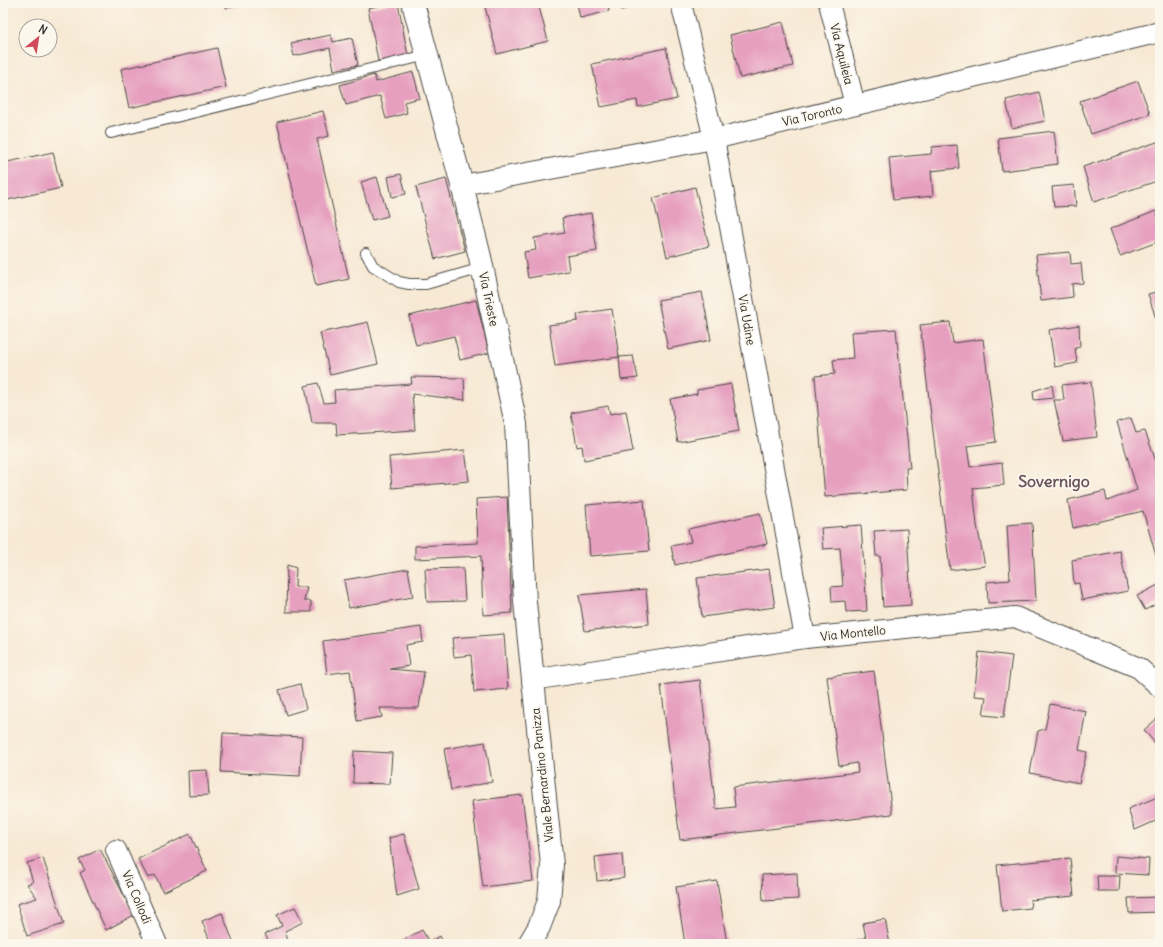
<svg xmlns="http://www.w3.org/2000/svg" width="1163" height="947" font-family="Delius,sans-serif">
<rect width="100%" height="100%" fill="#fbf7ec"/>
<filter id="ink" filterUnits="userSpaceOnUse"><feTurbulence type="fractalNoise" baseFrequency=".025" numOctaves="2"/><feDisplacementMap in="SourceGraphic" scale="8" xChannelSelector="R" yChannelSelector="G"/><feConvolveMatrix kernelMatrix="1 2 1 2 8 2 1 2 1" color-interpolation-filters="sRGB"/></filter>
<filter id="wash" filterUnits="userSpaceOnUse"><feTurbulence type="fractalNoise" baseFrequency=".012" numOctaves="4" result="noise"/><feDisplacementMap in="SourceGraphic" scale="16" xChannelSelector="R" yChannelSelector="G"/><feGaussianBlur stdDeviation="0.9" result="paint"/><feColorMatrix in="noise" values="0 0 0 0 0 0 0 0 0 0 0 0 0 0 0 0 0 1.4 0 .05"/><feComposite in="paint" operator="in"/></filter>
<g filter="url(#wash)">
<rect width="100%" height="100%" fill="#f7e9d4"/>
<g id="blocks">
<g fill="#e69fbf">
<path d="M226,3H247V4L226,8Z"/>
<path d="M393,3H398L408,56L378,61L368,8Z"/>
<path d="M484,3H538L548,41L497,54Z"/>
<path d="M577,3H608L609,11L580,18Z"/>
<path d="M619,3H647L648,4L621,10Z"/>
<path d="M783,22L793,66L740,78L730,35Z"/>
<path d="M331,35L333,42L352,38L358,65L334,70L330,48L294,56L291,43Z"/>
<path d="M217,48L226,87L129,108L121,69Z"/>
<path d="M666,48L677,99L638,107L637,100L601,107L592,64Z"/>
<path d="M413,72L420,98L404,102L407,113L386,119L380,96L346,105L340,85L374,75L376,82Z"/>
<path d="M1138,81L1150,114L1091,134L1080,101Z"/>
<path d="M1039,92L1045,121L1012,128L1006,100Z"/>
<path d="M323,111L329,136L317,139L349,279L316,286L277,122Z"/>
<path d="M1054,131L1058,164L1002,171L998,138Z"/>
<path d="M1160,141V180L1094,202L1083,167Z"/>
<path d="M957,145L959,168L931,171L933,196L893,200L889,158L931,154L932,147Z"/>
<path d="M53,152L61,188L3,201V163Z"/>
<path d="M401,174L406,194L392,197L388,177Z"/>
<path d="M377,177L388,216L372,220L361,182Z"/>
<path d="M446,179L465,251L435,259L416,187Z"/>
<path d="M1074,185L1076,206L1054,207L1052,187Z"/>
<path d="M695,187L709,246L667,257L653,198Z"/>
<path d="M1156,211L1160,221V241L1120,256L1110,229Z"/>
<path d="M591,213L597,251L567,256L569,271L528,278L524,252L536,250L534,238L565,233L562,218Z"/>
<path d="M1070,252L1071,264L1081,263L1083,283L1072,284L1073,297L1041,301L1036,255Z"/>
<path d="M1160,291V324L1158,325L1148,294Z"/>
<path d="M702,292L711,340L668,349L658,300Z"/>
<path d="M476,300L489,353L460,360L454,336L416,345L409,316Z"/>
<path d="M612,309L619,357L555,366L549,325L578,321L577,314Z"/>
<path d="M368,322L378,364L330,375L320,333Z"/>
<path d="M950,322L953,343L983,339L996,442L967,446L970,467L1002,463L1004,485L973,488L977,525L985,566L950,570L920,325Z"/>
<path d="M1079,325L1080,347L1075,348L1077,363L1055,367L1049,330Z"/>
<path d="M896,329L910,468H906L907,490L825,497L815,376L835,374L833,360L853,358L851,332Z"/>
<path d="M633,356L638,378L621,380L619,357Z"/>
<path d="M411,377L464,378L465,400L412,394L415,430L337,435L336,423H312L305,386L318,383L324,403L335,402L334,390L412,384Z"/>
<path d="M1091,382L1097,437L1063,441L1054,400H1064L1062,385Z"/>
<path d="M731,384L739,431L678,442L670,399L697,394V390Z"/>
<path d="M1052,385L1054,398L1034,400L1033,391Z"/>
<path d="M608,406L610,414L626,411L633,451L584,460L582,446L577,447L571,413Z"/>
<path d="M1131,418L1136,433L1145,431L1160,472V566H1159L1143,511L1073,528L1068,500L1105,491L1107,501L1137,490L1117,422Z"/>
<path d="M465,450L469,481L392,488L389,457Z"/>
<path d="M507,497L512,613L483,615L481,556L415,559V546L478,543L476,499Z"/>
<path d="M644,500L649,551L590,556L586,505Z"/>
<path d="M760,513L767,544L675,565L671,546L691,542L688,529Z"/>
<path d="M1032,523L1036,601L988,603L987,582L1010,580L1007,525Z"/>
<path d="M861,525L867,611L846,612L845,601L832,602L831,587L843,586L840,548L823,549L821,528Z"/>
<path d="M907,529L911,605L883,607L880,556H876L874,531Z"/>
<path d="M1120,551L1128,591L1082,600L1079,583L1074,584L1072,560Z"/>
<path d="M287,565L296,568L295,587H307L304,601H311V612H286Z"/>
<path d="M463,568L465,601L427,602L425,569Z"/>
<path d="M408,569L413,597L349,608L344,580Z"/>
<path d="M769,569L775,607L702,617L697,578Z"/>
<path d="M1160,584V602L1145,610L1137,596Z"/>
<path d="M646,589L649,624L585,631L579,595Z"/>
<path d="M421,627L423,642L406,645L409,666L390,669L424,672L419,708H380L382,717L357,721L350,671L327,674L323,641Z"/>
<path d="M504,634L508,689L474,692L471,655L454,657L452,638Z"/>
<path d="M979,652L1012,656L1004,717L983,715L986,697L974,696Z"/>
<path d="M874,671L892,814L680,840L661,685L700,680L716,809L735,807L733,787L858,772L857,763L839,766L827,677Z"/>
<path d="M300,684L306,709L286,715L279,690Z"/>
<path d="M1050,704L1086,711L1079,750L1087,752L1079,783L1030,773L1038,731L1045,729Z"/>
<path d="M1160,716V749L1144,730Z"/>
<path d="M223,733L302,737L300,776L221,772Z"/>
<path d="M485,742L492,782L451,790L444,749Z"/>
<path d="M354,751L392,753L390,784L353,783Z"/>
<path d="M207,770L209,795L189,796L188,771Z"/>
<path d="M522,795L533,881L483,887L472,801Z"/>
<path d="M1160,796V819L1135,830L1128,809Z"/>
<path d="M190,834L207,871L163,892L155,875L148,878L138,859Z"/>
<path d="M404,834L419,889L397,896L389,838Z"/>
<path d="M100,849L134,915L106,930L80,873L85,870L79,860Z"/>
<path d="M622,854L624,878L597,881L595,857Z"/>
<path d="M1116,856L1149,859L1148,875L1115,873Z"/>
<path d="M43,858L64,924L27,936L17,904L37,898L27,884L33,882L27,863Z"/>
<path d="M1070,858L1074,896L1030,900L1031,908L1002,911L997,865Z"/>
<path d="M797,873L798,899L763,901L762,875Z"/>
<path d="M1097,876H1120L1119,891H1098Z"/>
<path d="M717,881L727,944H685L676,887Z"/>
<path d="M1160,897V912L1129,913L1128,898Z"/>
<path d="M295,907L303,922L285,931L288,941L281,944H270L265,934L282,926L277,915Z"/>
<path d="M222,913L233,941L234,944H211L202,921Z"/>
<path d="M885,919L890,944H839L866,938L863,923Z"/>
<path d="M422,930L429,942L440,936L444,944H396Z"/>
</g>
</g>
</g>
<g filter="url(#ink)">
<use href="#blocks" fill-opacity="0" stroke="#4a4844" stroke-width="1"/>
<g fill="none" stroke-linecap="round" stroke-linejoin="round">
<g stroke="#4a4844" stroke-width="12">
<g id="service">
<path d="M111,133L427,55"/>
<path d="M366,253L373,266L399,282L409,284H426L482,268"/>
</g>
</g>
<g stroke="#4a4844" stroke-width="22">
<g id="minor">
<path d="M681,3L714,139L805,638"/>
<path d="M829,3L855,105"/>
<path d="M462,185L714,139L1160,32"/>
<path d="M532,680L805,638L1015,617L1139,668L1160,687"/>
<path d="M116,850L157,944"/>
</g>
</g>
<g stroke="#4a4844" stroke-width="24">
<path id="tertiary" d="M413,3L462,185L480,257L516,424L525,602L552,865L549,901L539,927L529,944"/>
</g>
<use href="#service" stroke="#fff" stroke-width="10"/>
<use href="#minor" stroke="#fff" stroke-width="20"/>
<use href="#tertiary" stroke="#fff" stroke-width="22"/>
</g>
</g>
<g text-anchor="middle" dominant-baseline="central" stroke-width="3.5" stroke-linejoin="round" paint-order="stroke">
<g font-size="12" fill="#2b2b2b" stroke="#fbf7ec">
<text transform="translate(842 54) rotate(76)">Via Aquileia</text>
<text transform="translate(812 115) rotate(-13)">Via Toronto</text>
<text transform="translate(489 299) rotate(78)">Via Trieste</text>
<text transform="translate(747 320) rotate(80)">Via Udine</text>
<text transform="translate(853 633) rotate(-6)">Via Montello</text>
<text transform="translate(542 775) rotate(-96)">Viale Bernardino Panizza</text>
<text transform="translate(137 897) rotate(67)">Via Collodi</text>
</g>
<g font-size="16" font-weight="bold" fill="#6c545f" stroke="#fbf7ec">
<text x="1054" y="481">Sovernigo</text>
</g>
</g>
<rect width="1163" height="947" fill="none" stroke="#fbf7ec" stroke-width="16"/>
<g transform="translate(38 38) rotate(30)"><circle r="19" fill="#fbf7ec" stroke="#a8a59f"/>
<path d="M0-3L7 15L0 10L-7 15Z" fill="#d1495b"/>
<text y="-6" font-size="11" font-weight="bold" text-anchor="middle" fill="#2b2b2b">N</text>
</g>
</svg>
